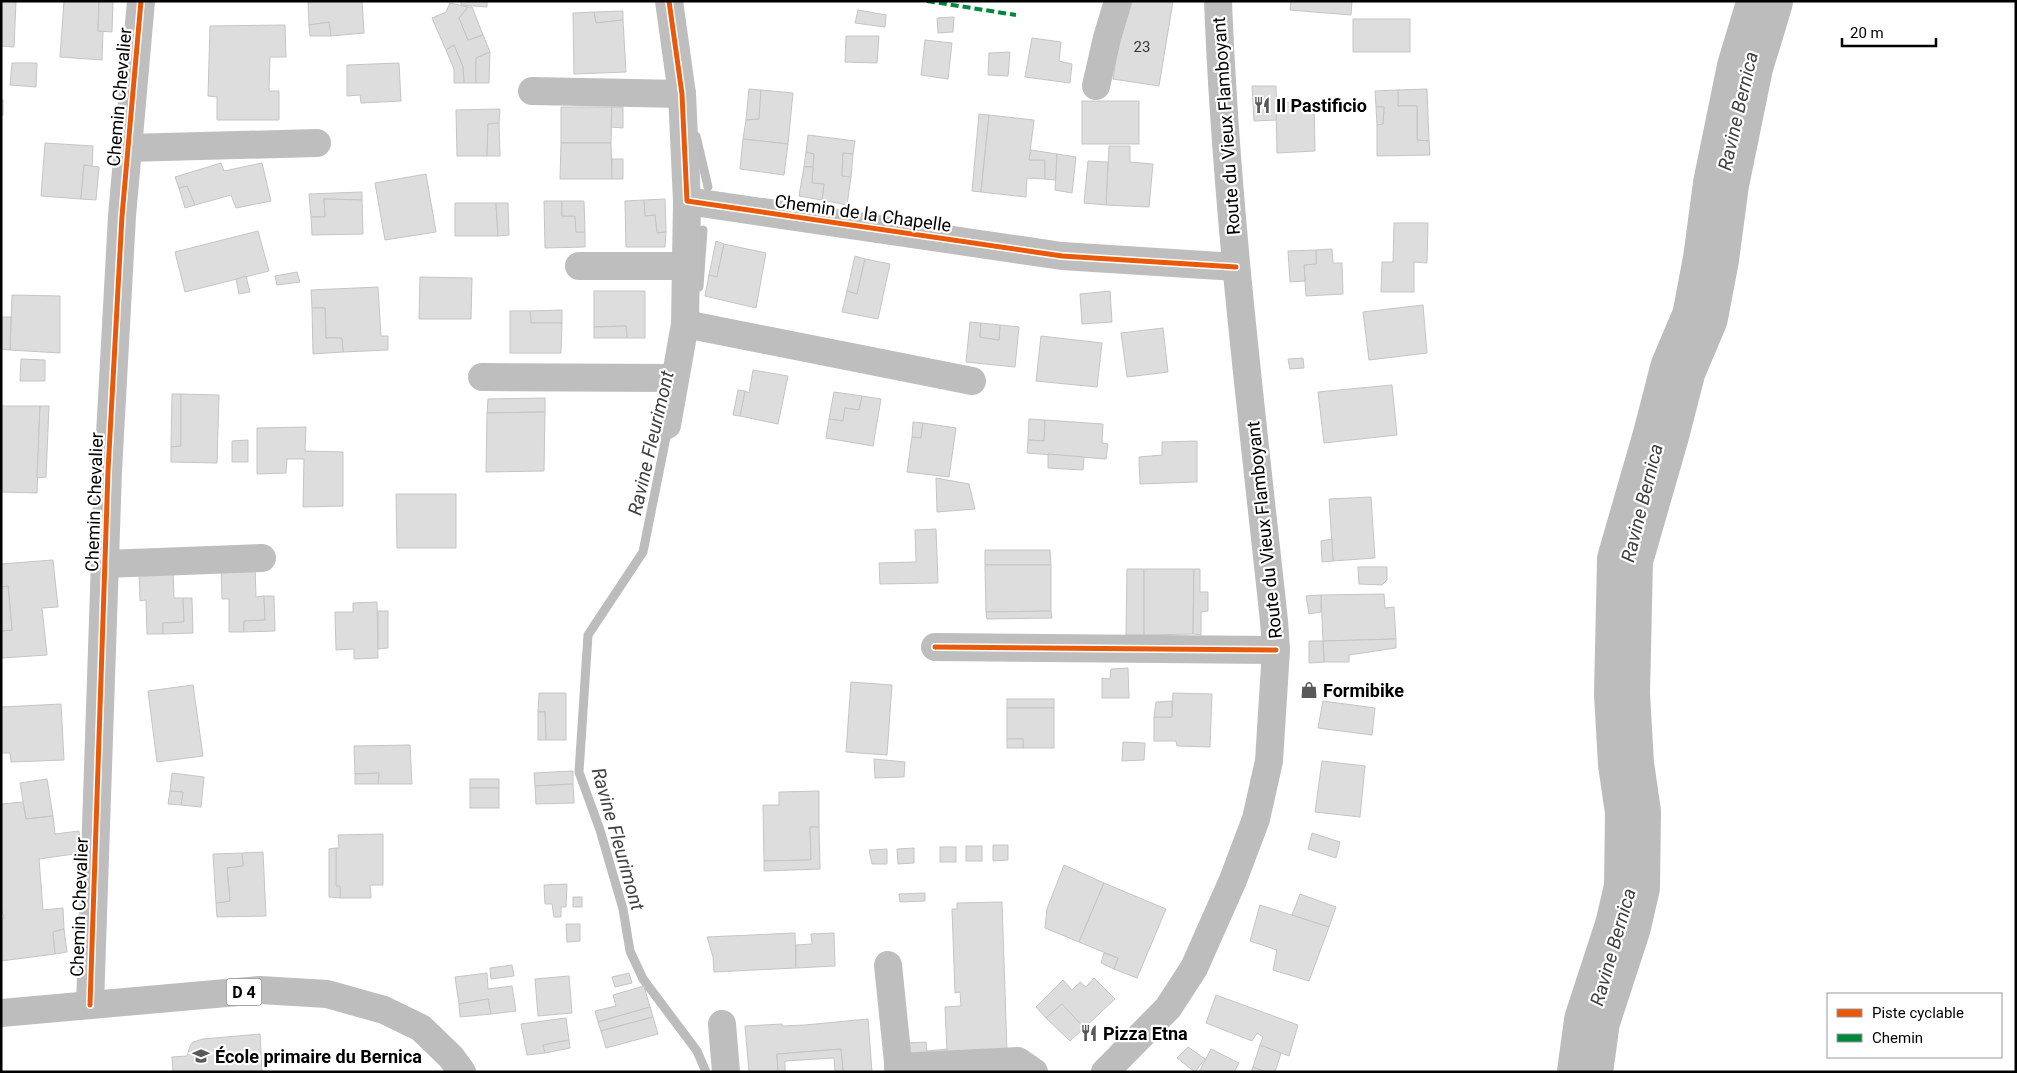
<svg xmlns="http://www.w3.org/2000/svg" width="2017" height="1073" font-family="Roboto,sans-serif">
<rect width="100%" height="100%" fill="#fff"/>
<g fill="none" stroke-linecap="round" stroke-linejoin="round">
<g stroke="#bcbcbc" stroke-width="9">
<path d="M696,136L708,187"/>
<path d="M699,287L703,230"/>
<path d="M668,427L643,552L588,635L579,772L600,830L623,909L630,951L643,979L697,1051L706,1072"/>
</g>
<path stroke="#bcbcbc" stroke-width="56" d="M1585,1072L1592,1021L1623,926L1632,887L1633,812L1626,764L1622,694L1625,560L1661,435L1678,369L1700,317L1711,259L1721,184L1745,67L1765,1"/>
</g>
<g fill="#ddd" stroke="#c5c5c5">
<path d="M1,1H16L14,47L1,46Z"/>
<path d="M64,1H99L98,31H103L102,60L60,57Z"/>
<path d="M99,1H113L112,32L98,31Z"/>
<path d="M308,1H362L364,33L331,36L329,22L309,25Z"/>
<path d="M461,1H487V7L461,5Z"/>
<path d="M1125,1H1173L1159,86L1113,79Z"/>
<path d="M1291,1H1352L1351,15L1290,10Z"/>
<path d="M450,3L468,7L459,18L468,40L483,35L490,52L476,58V83H464L463,67L454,45L446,50L432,18L446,12Z"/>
<path d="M468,7H472L483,35L468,40L459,18Z"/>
<path d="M858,10L886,15L885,27L855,23Z"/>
<path d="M623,11V20L596,23L594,12Z"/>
<path d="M594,12L596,23L623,20L626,72L574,74L573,13Z"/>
<path d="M954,17L953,32L938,33L937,18Z"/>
<rect x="1353" y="19" width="57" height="33"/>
<path d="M329,22L331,36H310L309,25Z"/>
<path d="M285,25L286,57H270L269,91H279V120H217V97L208,96L210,26Z"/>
<path d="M846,36H879L877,63L845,62Z"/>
<path d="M1032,38L1061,42L1059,61L1072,64L1070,83L1025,77Z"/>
<path d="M925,40L952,43L948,79L921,75Z"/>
<path d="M454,45L463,67L464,83H454V69L446,50Z"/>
<path d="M490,52L489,83H476V58Z"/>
<path d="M1010,52L1008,76L988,75L989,53Z"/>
<path d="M12,63H37L36,87L10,85Z"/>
<path d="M399,63L401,101L361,103L360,95L347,96V65Z"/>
<path d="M1252,86H1276L1277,120L1254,121Z"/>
<path d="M749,89L761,90L759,119L746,120Z"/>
<path d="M1427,89L1429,141L1417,140V106H1398V90Z"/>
<path d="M761,90L793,93L788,144L743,139L746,120L759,119Z"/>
<path d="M1398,90V106H1417V140L1429,141L1430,155L1377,156V125L1383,124L1384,107H1376L1375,91Z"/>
<rect x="1" y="100" width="2" height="15"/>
<rect x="1082" y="101" width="57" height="43"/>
<path d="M1314,101L1315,151L1277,153L1276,103Z"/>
<path d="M561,107H612L611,143H561Z"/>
<path d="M612,107H623V128L611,127Z"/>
<path d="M1376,107H1384L1383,124L1377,125Z"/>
<path d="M500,109L499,123L488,124L487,156H457L456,110Z"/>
<path d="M979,114L989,115L981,192L972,191Z"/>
<path d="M989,115L1034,120L1029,160H1045V179L1027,178L1026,197L981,192Z"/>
<path d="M499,123L500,156H487L488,124Z"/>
<path d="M808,135L855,141L853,154L843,153L842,176L851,177L847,205L822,200L824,184L812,183L814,154L806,152Z"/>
<path d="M743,139L788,144L784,175L740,169Z"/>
<path d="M45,143L93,146L92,167L84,165L81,199L41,196Z"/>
<path d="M561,143H611L612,179H560Z"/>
<path d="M1109,146H1130V162L1153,164L1149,207L1106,205Z"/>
<path d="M1031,150L1057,154L1056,180L1045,179V160H1029Z"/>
<path d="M806,152L814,154L813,167H804Z"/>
<path d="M843,153L853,154L851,177L842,176Z"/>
<path d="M1057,154L1076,157L1072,193L1055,190Z"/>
<rect x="612" y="159" width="11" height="20"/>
<path d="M1088,161L1108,162L1106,205L1084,203Z"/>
<path d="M221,163L224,171L262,163L271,201L236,208L231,195L195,205L187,186L179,188L175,177Z"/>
<path d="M84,165L99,167L96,200L81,199Z"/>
<path d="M804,167H813L812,183L824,184L822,200L799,196Z"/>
<path d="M426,174L436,232L385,240L375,183Z"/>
<path d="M187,186L195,205L185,208L179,188Z"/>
<path d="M362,192V200L324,199L325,217H311L309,194Z"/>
<path d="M324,199L362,200L363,234L312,235L311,217H325Z"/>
<path d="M665,199L666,232L657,233L655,215L645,216L644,200Z"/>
<path d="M644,200L645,216L655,215L657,233L666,232L665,247H626L625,201Z"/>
<path d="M544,201H562V216H575L576,232H585V247L545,248Z"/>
<path d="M562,201H584L585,232H576L575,216H562Z"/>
<path d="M455,203H496L498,236H455Z"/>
<path d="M496,203H508L509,235L498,236Z"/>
<path d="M1394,223H1428L1427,263L1414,262V292H1381L1382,262H1393Z"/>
<path d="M258,231L269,271L185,292L175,252Z"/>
<path d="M716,241L724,244L717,277L709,275Z"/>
<path d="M724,244L766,253L756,308L705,296L709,275L717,277Z"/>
<path d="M1332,249L1333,263H1342L1343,294L1306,296L1304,265L1316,264V250Z"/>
<path d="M1316,250V264L1304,265L1305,281L1290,282L1288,251Z"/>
<path d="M855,256L865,259L857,294L847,291Z"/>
<path d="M865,259L890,264L878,319L842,312L847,291L857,294Z"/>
<path d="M297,272L300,282L277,285L275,276Z"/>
<path d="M246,276L250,292L239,294L236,279Z"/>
<path d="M420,277L472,278L471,319H419Z"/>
<path d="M378,287L381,336H388V350L343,352L342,338H326L325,308H312L311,290Z"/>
<path d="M594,291H645V338H627L626,326L594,327Z"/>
<path d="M1110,291L1112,322L1082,324L1080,294Z"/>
<path d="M12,295L60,296V353L10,350Z"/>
<path d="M1423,305L1427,353L1369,360L1363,312Z"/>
<path d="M312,308H325L326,338H342L343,352L313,354Z"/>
<path d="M562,310V323H531L530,311Z"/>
<path d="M510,311H530L531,323H562L561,353H510Z"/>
<path d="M1,317H11L10,350L1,349Z"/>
<path d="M970,322L981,323L980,337L999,340L1000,325L1019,327L1015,367L966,362Z"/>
<path d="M981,323L1000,325L999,340L980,337Z"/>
<path d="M626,326L627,338H594V327Z"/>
<path d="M1163,328L1168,372L1127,377L1121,333Z"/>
<path d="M1041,336L1102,343L1097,387L1036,381Z"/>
<path d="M1303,358L1304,368L1290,369L1288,359Z"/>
<path d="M21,359L45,360V381H20Z"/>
<path d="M753,370L788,376L778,424L740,416L745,391L749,393Z"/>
<path d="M1392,385L1397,435L1324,443L1318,392Z"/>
<path d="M738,390L745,391L740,416L733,415Z"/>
<path d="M834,392L862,396L859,410L845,408L843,421L829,419Z"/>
<path d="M172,394H181V446L171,447Z"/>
<path d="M181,394L219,395L217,463L171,462V447L181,446Z"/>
<path d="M862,396L881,399L873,446L826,438L829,419L843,421L845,408L859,410Z"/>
<path d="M545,398V412L487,413L488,399Z"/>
<path d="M1,406H40L37,493L1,492Z"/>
<path d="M40,406H49L46,477L37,478Z"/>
<path d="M545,412L544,471L486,472L487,413Z"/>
<path d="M1029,419L1045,420L1044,441L1028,440Z"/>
<path d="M1045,420L1103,424L1102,443L1108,444L1106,459L1027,453L1028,440L1044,441Z"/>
<path d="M913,422L923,423L921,438L912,437Z"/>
<path d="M923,423L956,428L949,477L907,472L912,437L921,438Z"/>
<path d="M306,427L305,451L343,452V506L303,507L304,459H287L286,473L257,474V428Z"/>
<path d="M248,440V462H232V441Z"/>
<path d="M1197,441V482L1140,484L1139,457L1162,455V442Z"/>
<path d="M1048,454L1084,457L1083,470L1048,468Z"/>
<path d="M936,478L969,484L975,509L937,512Z"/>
<path d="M396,494H456V548H397Z"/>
<path d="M1371,497L1375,558L1333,561L1329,499Z"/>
<path d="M936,529L938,583L880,584L879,563L916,562L915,530Z"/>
<path d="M1332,539L1333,561L1322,562L1321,541Z"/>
<path d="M985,550H1050L1051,565H985Z"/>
<path d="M53,560L58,607L42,608L47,655L2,658L1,631L12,630L8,586L1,587V564Z"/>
<path d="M985,565H1051V611L986,612Z"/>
<path d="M255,566L256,597L264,596L265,620L244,621V632H229V599H222L221,567Z"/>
<path d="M1358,567H1387V580L1382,585L1359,584Z"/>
<path d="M173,568L174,598H183L184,622L163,623V634H147L146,600L140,601L139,569Z"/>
<path d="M1127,569H1144V635H1126Z"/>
<path d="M1144,569H1194L1193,634L1144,635Z"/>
<path d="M1194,569H1200V592H1208V611L1201,612V635L1193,634Z"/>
<path d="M8,586L12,630L1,631V587Z"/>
<path d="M1384,594L1385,608L1394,607L1396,639L1323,641L1321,595Z"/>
<path d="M1321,595V612L1309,614L1306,596Z"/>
<path d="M264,596H274L275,631L244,632V621L265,620Z"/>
<path d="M183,598H192L193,633L163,634V623L184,622Z"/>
<path d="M377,602L378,658L354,659V649L336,650L335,612H353V603Z"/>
<path d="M378,611H388V648L378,649Z"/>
<path d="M1051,611L1052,618L987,619L986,612Z"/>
<path d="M1396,639V648L1349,655V662H1324L1323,641Z"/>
<path d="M1309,641H1323L1324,662L1309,663Z"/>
<path d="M1128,668L1129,698H1102V678L1110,679L1111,669Z"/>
<path d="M851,682L892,685L887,755L846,752Z"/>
<path d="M193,685L203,756L157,762L148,691Z"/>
<path d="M539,693H566V740H546L545,712H538Z"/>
<path d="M1173,693L1212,694L1210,747L1177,746L1176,741H1154V717H1172Z"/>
<rect x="1007" y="699" width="47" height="9"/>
<path d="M1172,701V717H1154L1156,702Z"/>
<path d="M1323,701L1375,708L1372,735L1318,728Z"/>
<path d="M61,704L64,760L11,762L10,753H1V707Z"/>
<path d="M1007,708H1054V748H1023V739H1007Z"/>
<path d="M538,712H545L546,740H538Z"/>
<rect x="1007" y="739" width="16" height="9"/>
<path d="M1123,742L1145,743L1144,760L1122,761Z"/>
<path d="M410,745L412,784H378L379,773L355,774L354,746Z"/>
<path d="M874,759L905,762L904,777L875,778Z"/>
<path d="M1322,761L1365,766L1360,817L1315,812Z"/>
<path d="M573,771V784L535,786L534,773Z"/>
<path d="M172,773L204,777L201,807L181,805L183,792L170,791Z"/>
<path d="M379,773L378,784H355V774Z"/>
<path d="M47,779L53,816L26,819L20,783Z"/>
<rect x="470" y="779" width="29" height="9"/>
<path d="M573,784L574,803L536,804L535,786Z"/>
<rect x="470" y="788" width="29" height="20"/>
<path d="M170,791L183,792L181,805L168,804Z"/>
<path d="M819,791V827H810L811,860L764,861L763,805H779V792Z"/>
<path d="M23,802L26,819L53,816L55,834L79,831L81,853L39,859L43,910L63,908L64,929L53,932L55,954L1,961V919L4,918L1,908V804Z"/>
<path d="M810,827H819L820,869L764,871V861L811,860Z"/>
<path d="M1312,833L1340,842L1336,858L1308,849Z"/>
<path d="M383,834V885H370L371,898H340V886H336V848H339L338,835Z"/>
<path d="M993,845H1008V860L993,861Z"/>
<rect x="966" y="846" width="16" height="15"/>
<rect x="940" y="847" width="16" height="15"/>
<path d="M336,848V886H340V898L329,897V849Z"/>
<path d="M914,848V863L898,864L897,849Z"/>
<path d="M887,849V864H872L869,850Z"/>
<path d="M263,852L266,916L217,917L216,903L230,901L227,868L243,866L242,853Z"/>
<path d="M242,853L243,866L227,868L230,901L216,903L213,854Z"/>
<path d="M1064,865L1104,883L1079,942L1045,928L1047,909Z"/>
<path d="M1104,883L1166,909L1137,978L1114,969L1118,958L1079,942Z"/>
<path d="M567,884L566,907H561V917H554L552,904H545L544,885Z"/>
<path d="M925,893V901L900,902L899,894Z"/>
<path d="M1300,894L1336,907L1329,927L1292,915Z"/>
<rect x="573" y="897" width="9" height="10"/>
<path d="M1002,902L1007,1051L947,1053L945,1007L961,1006L960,992L955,993L952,909H957V903Z"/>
<path d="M1260,905L1329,927L1309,981L1273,970L1277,950L1250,941Z"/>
<path d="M566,924H580V941L567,942Z"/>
<path d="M64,929L67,952L55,954L53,932Z"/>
<path d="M795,933L796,968L714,972L713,957L707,937Z"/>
<path d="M834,933L835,966L796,968V945L812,944L811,934Z"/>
<path d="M1104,953L1118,958L1114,969L1101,963Z"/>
<path d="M512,965L514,976L491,979L490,968Z"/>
<path d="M487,973L488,989L512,986L516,1011L491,1014L488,999L459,1004L455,977Z"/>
<path d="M629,973L632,983L615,987L612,977Z"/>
<path d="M569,976L572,1013L538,1016L535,979Z"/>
<path d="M1094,978L1115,999L1084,1028L1062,1004L1046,1018L1036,1007L1063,980L1072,990L1080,982L1086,987Z"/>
<path d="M644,986L650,1007L598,1022L595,1011L616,1006L613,995Z"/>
<path d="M1216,995L1298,1025L1289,1056L1260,1045L1263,1037L1257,1033L1252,1041L1206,1023Z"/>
<path d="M488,999L491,1014L460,1017L459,1004Z"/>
<path d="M1062,1004L1084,1028L1070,1041L1046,1018Z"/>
<path d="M650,1007L653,1017L601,1031L598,1022Z"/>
<path d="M653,1017L658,1034L606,1048L601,1031Z"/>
<path d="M566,1018L569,1040L543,1045L545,1053L527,1055L521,1024Z"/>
<path d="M868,1019L872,1072H843L841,1049L777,1054L778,1072H749L745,1026L782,1024V1026L805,1025Z"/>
<path d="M260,1034L262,1072H173L172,1057L187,1056L190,1046L193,1042L203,1039Z"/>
<path d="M569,1040L570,1048L545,1053L543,1045Z"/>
<path d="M926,1042L927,1051L947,1049V1053L910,1055L907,1043Z"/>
<path d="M1260,1045L1281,1053L1275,1072H1265L1253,1067Z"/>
<path d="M1188,1047L1205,1059L1195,1072L1177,1058Z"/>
<path d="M841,1049L843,1072H835L834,1058L785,1061V1072H778L777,1054Z"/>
<path d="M1211,1049L1239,1063L1234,1072H1199Z"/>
<path d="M1253,1067L1265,1072H1251Z"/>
</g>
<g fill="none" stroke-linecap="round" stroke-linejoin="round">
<g stroke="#bebebe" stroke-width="28">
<path d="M1096,86L1107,38L1118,1"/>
<path d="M532,91L682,94"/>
<path d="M128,148L317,143"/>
<path d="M687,201L1062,256L1236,267"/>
<path d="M579,266H685"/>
<path d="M685,324L972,381"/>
<path d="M482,377L675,378"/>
<path d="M667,425L685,324L687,201L682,94L669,1"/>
<path d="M105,564L262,558"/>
<path d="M935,647L1276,650"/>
<path d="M888,965L899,1072"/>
<path d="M90,1005L108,471L122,216L141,1"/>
<path d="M722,1024L726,1072"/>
<path d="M898,1067L1018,1061L1034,1072"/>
</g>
<g stroke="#bdbdbd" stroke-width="28">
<path d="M1,1013L260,990L327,994L384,1010L421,1028L451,1057L462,1072"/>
<path d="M1105,1072L1168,1008L1194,968L1233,880L1256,819L1269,761L1276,650L1274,621C1252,415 1226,209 1218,1"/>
</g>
<path stroke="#00873e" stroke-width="4" stroke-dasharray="8 4" stroke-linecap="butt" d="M927,1L1016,15"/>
<g stroke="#fff" stroke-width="8">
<g id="cycleway">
<path d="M669,1L682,94L687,201L1062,256L1236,267"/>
<path d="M935,647L1276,650"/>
<path d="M90,1005L108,471L122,216L141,1"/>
</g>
</g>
<use href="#cycleway" stroke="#e8590c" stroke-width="5"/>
</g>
<defs>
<g id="restaurant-bare" transform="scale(1.35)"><path d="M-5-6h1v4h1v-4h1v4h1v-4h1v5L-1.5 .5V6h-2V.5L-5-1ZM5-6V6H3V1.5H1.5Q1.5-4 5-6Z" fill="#595959" stroke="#fff" stroke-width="2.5" paint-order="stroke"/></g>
<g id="shop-bare" transform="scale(1.35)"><path d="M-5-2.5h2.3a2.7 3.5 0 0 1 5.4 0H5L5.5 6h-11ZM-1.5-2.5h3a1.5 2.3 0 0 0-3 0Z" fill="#595959" stroke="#fff" stroke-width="2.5" paint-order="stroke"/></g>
<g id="school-bare" transform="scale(1.35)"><path d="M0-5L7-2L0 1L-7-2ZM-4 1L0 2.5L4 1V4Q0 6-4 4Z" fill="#595959" stroke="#fff" stroke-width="2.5" paint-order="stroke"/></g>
</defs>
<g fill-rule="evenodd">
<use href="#restaurant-bare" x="1262" y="105"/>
<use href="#shop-bare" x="1309" y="690"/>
<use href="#restaurant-bare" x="1089" y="1033"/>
<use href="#school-bare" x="201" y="1056"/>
</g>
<g text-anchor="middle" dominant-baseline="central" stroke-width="4.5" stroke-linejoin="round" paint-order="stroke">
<g font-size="15" fill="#373737">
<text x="1142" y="47">23</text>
</g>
<rect fill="#fff" stroke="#4c4c4c" stroke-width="1" x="226.5" y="978.5" width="35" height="27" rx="4"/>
<g font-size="16" font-weight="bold" fill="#000">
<text x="244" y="992">D 4</text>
</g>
<g font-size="18" fill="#000" stroke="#fff">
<text transform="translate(119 97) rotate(-85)">Chemin Chevalier</text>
<text transform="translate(1226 126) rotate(-94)">Route du Vieux Flamboyant</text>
<text transform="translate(863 213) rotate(8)">Chemin de la Chapelle</text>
<text transform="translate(94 502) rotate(-88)">Chemin Chevalier</text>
<text transform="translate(1264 530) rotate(-96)">Route du Vieux Flamboyant</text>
<text transform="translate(79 907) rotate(-88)">Chemin Chevalier</text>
</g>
<g font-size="18" font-weight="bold" fill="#000" stroke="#fff" text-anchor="start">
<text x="1276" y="105">Il Pastificio</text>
<text x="1323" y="690">Formibike</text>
<text x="1103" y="1033">Pizza Etna</text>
<text x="215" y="1056">École primaire du Bernica</text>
</g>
<g font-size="19" font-style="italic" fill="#414141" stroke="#fff">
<text transform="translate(1738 111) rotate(-77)">Ravine Bernica</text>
<text transform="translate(651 443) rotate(-77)">Ravine Fleurimont</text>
<text transform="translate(1642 503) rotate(-76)">Ravine Bernica</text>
<text transform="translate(618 839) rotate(74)">Ravine Fleurimont</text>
<text transform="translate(1613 947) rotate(-74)">Ravine Bernica</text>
</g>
</g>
<rect width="2017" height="1073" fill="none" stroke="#000000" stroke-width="5"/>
<rect x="1827" y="993" width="175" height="65" fill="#ffffff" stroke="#999999"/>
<rect x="1837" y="1009" width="25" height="8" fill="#e8590c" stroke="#999999"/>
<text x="1872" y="1018" font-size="15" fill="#000000">Piste cyclable</text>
<rect x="1837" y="1034" width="25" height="8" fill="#00873e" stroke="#999999"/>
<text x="1872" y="1043" font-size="15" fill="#000000">Chemin</text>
<path d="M1842 38v8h94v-8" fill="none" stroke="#000000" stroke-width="2.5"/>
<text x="1850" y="38" font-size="15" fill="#000000" stroke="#ffffff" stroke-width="4" paint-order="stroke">20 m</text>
</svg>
